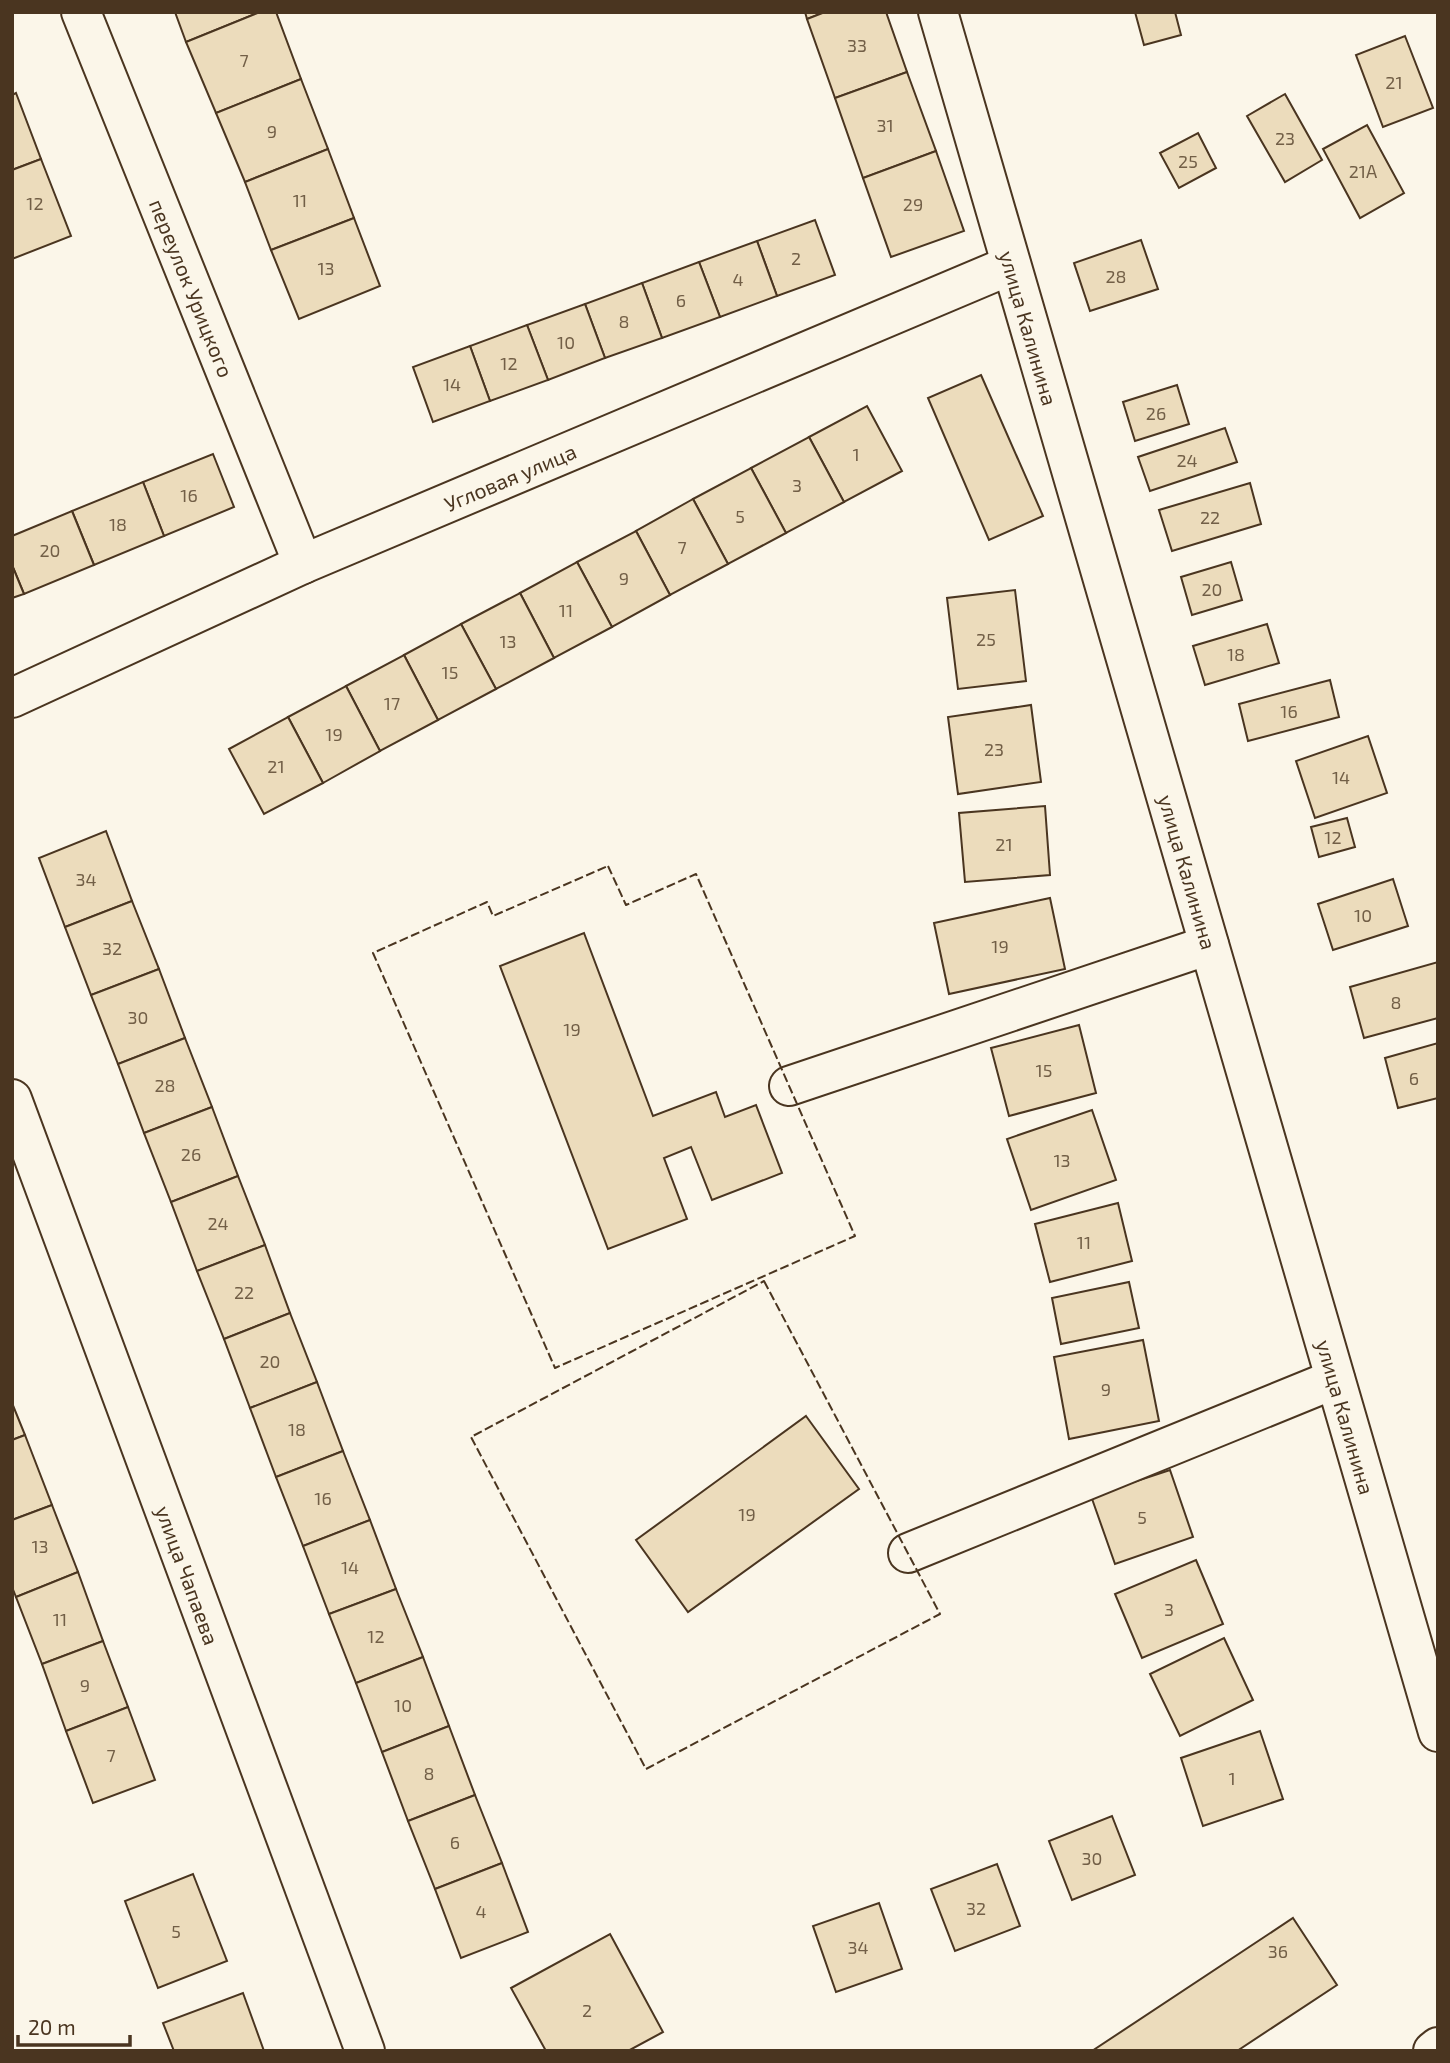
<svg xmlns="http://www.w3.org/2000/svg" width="1450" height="2063" font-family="'Exo 2',sans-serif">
<rect width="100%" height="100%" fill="#fbf6e9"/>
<g fill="#ecdcbc" stroke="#4a3520" stroke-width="2">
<path d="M175,12H260L186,42Z"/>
<path d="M260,12H276L301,79L216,113L186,42Z"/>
<path d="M805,12H825L807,19Z"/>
<path d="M825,12H886L907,72L835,98L807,19Z"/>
<path d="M1135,12H1175L1181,35L1144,45Z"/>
<path d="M1405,36L1433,108L1383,127L1356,55Z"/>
<path d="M907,72L936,151L863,178L835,98Z"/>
<path d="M301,79L328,149L245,182L216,113Z"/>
<path d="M16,93L41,159L12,170V95Z"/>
<path d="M1285,94L1322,160L1285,182L1247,116Z"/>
<path d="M1367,125L1404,193L1360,218L1323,149Z"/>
<path d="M1198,133L1216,168L1179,188L1160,153Z"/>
<path d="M328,149L354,218L271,250L245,182Z"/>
<path d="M936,151L964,231L891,257L863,178Z"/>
<path d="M41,159L71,236L12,259V170Z"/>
<path d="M354,218L380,286L299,319L271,250Z"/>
<path d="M815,220L835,275L777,296L757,241Z"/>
<path d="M1141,240L1158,289L1090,311L1074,263Z"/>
<path d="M757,241L777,296L720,317L699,262Z"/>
<path d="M699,262L720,317L662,338L642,283Z"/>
<path d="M642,283L662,338L605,358L585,304Z"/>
<path d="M585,304L605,358L548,380L527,325Z"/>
<path d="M527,325L548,380L490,401L470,346Z"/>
<path d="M470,346L490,401L433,422L413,367Z"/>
<path d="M981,375L1043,516L989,540L928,398Z"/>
<path d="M1177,385L1189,424L1135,441L1123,402Z"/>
<path d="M867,406L902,471L844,502L809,437Z"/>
<path d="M1225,428L1237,462L1150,491L1138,457Z"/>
<path d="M809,437L844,502L786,533L751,468Z"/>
<path d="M213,454L234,507L164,536L143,482Z"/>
<path d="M751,468L786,533L728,564L693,499Z"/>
<path d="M143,482L164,536L94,565L72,511Z"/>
<path d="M1250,483L1261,524L1172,551L1159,510Z"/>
<path d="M693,499L728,564L670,595L636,531Z"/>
<path d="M72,511L94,565L24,594L12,565V536Z"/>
<path d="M636,531L670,595L612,627L577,562Z"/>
<path d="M577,562L612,627L554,658L520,593Z"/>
<path d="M1231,562L1242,600L1192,615L1181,577Z"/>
<path d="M12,565L24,594L12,598Z"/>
<path d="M1015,590L1026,681L958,689L947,598Z"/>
<path d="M520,593L554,658L496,689L461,624Z"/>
<path d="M461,624L496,689L438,720L404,655Z"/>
<path d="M1267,624L1279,663L1205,685L1193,646Z"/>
<path d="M404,655L438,720L380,751L346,686Z"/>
<path d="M1330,680L1339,717L1248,741L1239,704Z"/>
<path d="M346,686L380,751L323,783L288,717Z"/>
<path d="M1031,705L1041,782L958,794L948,717Z"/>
<path d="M288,717L323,783L264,814L229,749Z"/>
<path d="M1368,736L1387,793L1315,818L1296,761Z"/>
<path d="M1045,806L1050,875L965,882L959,813Z"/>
<path d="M1347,818L1355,847L1319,857L1311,827Z"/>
<path d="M106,831L132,901L65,927L39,858Z"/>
<path d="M1393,879L1408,926L1333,950L1318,904Z"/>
<path d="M1050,898L1065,969L949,994L934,923Z"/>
<path d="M132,901L159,969L91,995L65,927Z"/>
<path d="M584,933L653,1116L716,1092L725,1117L756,1105L782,1173L712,1200L691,1147L664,1158L687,1219L608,1249L500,966Z"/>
<path d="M1438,962V1018L1364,1038L1350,987Z"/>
<path d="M159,969L185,1038L118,1064L91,995Z"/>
<path d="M1079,1025L1096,1093L1009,1116L991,1048Z"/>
<path d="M185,1038L212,1107L144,1133L118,1064Z"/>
<path d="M1438,1043V1098L1398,1108L1385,1058Z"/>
<path d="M212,1107L238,1176L171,1202L144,1133Z"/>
<path d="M1092,1110L1116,1180L1031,1210L1007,1139Z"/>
<path d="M238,1176L265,1245L197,1271L171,1202Z"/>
<path d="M1118,1203L1132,1261L1050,1282L1035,1224Z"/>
<path d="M265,1245L290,1313L224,1339L197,1271Z"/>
<path d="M1129,1282L1139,1328L1061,1344L1052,1298Z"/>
<path d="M290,1313L317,1382L250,1408L224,1339Z"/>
<path d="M1143,1340L1159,1421L1069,1439L1054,1357Z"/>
<path d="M317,1382L343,1451L276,1477L250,1408Z"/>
<path d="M12,1403L25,1435L12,1440Z"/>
<path d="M806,1416L859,1489L688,1612L636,1540Z"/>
<path d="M25,1435L52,1505L12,1520V1440Z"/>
<path d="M343,1451L370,1520L303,1546L276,1477Z"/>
<path d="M1170,1470L1193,1537L1115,1564L1091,1496Z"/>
<path d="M52,1505L78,1572L16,1597L12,1587V1520Z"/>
<path d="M370,1520L396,1589L329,1614L303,1546Z"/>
<path d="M1196,1560L1223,1624L1142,1658L1115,1594Z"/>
<path d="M78,1572L103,1641L42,1664L16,1597Z"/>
<path d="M396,1589L423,1657L356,1683L329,1614Z"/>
<path d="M1224,1638L1253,1700L1180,1736L1150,1674Z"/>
<path d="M103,1641L128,1707L66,1731L42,1664Z"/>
<path d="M423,1657L449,1726L382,1752L356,1683Z"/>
<path d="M128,1707L155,1780L93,1803L66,1731Z"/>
<path d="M449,1726L475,1795L408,1821L382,1752Z"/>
<path d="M1260,1731L1283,1799L1203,1826L1181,1758Z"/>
<path d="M475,1795L502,1863L435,1889L408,1821Z"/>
<path d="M1112,1816L1135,1875L1072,1900L1049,1841Z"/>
<path d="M502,1863L528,1932L461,1958L435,1889Z"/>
<path d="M997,1864L1020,1926L955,1951L931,1889Z"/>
<path d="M193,1874L227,1961L158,1988L125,1901Z"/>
<path d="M879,1903L902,1969L836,1992L813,1926Z"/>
<path d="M1293,1918L1337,1985L1237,2051H1092Z"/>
<path d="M610,1934L663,2032L628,2051H546L511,1988Z"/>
<path d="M243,1993L264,2051H174L163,2023Z"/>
</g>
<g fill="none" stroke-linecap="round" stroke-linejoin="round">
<g stroke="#4a3520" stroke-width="42">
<g id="minor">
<path d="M81,12L303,564"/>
<path d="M938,12L1438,1732"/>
<path d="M12,698L303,564L1011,265"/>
<path d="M789,1086L1209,945"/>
<path d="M12,1099L365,2051"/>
<path d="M908,1553L1335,1379"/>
<path d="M1433,2051L1438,2047"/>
</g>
</g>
<use href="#minor" stroke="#fbf6e9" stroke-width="38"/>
<g stroke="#4a3520" stroke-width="2" stroke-dasharray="9 3.5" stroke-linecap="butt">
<path d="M608,866L626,905L696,874L855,1236L555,1368L373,953L487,902L493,916Z"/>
<path d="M764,1281L940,1614L646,1769L471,1437Z"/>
</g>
</g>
<g text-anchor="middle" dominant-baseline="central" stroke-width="5" stroke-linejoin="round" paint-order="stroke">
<g font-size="18" fill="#725f47">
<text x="857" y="45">33</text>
<text x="244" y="60">7</text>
<text x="1394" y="82">21</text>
<text x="885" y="125">31</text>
<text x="272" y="131">9</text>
<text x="1285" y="138">23</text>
<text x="1188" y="161">25</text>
<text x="1363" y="171">21А</text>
<text x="300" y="200">11</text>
<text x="35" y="203">12</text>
<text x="913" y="204">29</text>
<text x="796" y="258">2</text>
<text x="326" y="268">13</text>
<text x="1116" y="276">28</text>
<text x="738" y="279">4</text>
<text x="681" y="300">6</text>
<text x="624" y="321">8</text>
<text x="566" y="342">10</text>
<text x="509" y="363">12</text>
<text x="452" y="384">14</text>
<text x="1156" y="413">26</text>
<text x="856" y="454">1</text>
<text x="1187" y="460">24</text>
<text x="797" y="485">3</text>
<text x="189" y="495">16</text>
<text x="740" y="516">5</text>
<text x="1210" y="517">22</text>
<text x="118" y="524">18</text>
<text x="682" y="547">7</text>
<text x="50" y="550">20</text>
<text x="624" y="578">9</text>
<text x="1212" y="589">20</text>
<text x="566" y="610">11</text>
<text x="986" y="639">25</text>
<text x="508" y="641">13</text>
<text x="1236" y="654">18</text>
<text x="450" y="672">15</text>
<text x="392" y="703">17</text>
<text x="1289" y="711">16</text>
<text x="334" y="734">19</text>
<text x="994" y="749">23</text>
<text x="276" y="766">21</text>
<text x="1341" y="777">14</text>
<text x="1333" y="837">12</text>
<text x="1004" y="844">21</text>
<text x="86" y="879">34</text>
<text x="1363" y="915">10</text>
<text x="1000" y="946">19</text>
<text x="112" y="948">32</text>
<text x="1396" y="1002">8</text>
<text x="138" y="1017">30</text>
<text x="572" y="1029">19</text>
<text x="1044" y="1070">15</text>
<text x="1414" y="1078">6</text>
<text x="165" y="1085">28</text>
<text x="191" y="1154">26</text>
<text x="1062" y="1160">13</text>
<text x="218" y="1223">24</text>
<text x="1084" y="1242">11</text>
<text x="244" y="1292">22</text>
<text x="270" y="1361">20</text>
<text x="1106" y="1389">9</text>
<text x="297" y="1429">18</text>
<text x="323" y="1498">16</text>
<text x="747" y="1514">19</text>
<text x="1142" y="1517">5</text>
<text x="40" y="1546">13</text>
<text x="350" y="1567">14</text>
<text x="1169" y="1609">3</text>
<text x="60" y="1619">11</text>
<text x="376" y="1636">12</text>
<text x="85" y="1685">9</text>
<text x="403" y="1705">10</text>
<text x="111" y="1755">7</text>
<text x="429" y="1773">8</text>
<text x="1232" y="1778">1</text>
<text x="455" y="1842">6</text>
<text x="1092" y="1858">30</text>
<text x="976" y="1908">32</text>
<text x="481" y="1911">4</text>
<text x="176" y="1931">5</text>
<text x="858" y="1947">34</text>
<text x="1278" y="1951">36</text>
<text x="587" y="2010">2</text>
</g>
<g font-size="21" fill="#4a3520" stroke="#fbf6e9">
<text transform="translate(192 288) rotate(68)">переулок Урицкого</text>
<text transform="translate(1029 328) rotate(74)">улица Калинина</text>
<text transform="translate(510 477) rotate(-23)">Угловая улица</text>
<text transform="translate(1188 872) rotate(74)">улица Калинина</text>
<text transform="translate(1346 1417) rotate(74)">улица Калинина</text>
<text transform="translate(188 1575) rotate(70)">улица Чапаева</text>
</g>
</g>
<rect width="1450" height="2063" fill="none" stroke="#4a3520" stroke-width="28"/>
<path d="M18 2035v10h112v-10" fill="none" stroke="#4a3520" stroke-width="3.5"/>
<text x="28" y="2035" font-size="21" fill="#4a3520" stroke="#fbf6e9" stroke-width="5" paint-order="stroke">20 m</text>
</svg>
